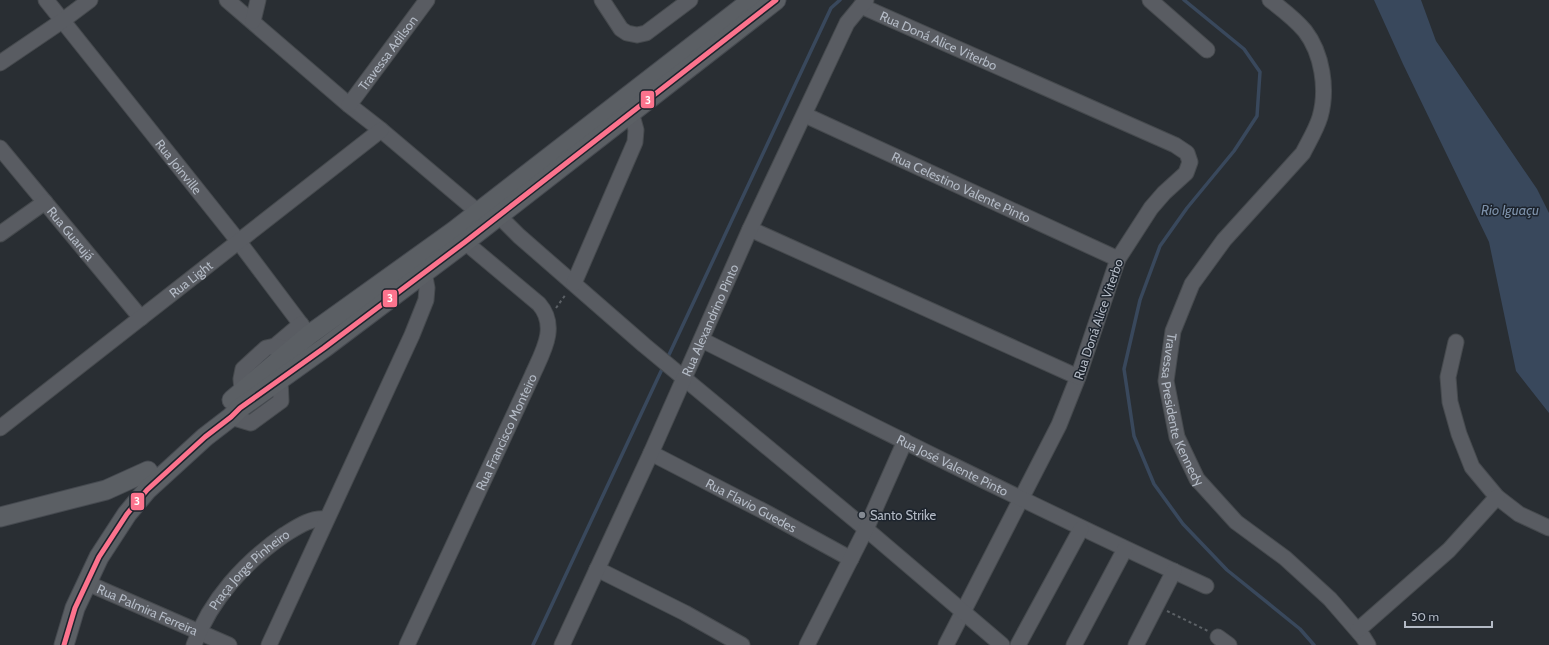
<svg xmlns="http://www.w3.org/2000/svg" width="1549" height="645" font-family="Cabin,sans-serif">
<rect width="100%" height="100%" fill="#292e33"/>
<path fill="#39485c" d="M1374,0H1421L1436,41L1537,189L1549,213V413L1516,371L1489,242L1403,64Z"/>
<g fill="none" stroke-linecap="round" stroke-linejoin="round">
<g stroke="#39485c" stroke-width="3.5">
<path d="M1184,0L1244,49L1260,72L1257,116L1234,151L1187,208L1160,246L1140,300L1124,369L1134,436L1154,484L1183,524L1227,570L1300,629L1314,645"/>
<path d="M667,359L831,8L840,0"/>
<path d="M533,645L663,367"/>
</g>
<g stroke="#464a4e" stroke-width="17">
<g id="minor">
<path id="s1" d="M46,0L239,242L309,335"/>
<path d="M227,0L349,105L381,130L478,212"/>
<path d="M602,0L621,29L627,33L637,35L646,33L690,0"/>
<path d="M1150,0L1207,50"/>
<path id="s2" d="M1270,0C1282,9 1295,19 1305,31C1322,53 1328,89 1320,117C1316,130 1309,141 1303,153L1224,240L1192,284L1173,331L1166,381L1177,437L1197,479L1236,522L1285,558L1330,599L1363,637L1368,645"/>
<path id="s3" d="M861,6L1175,145L1187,153L1190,162L1186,173L1164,193L1151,208L1118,259L1078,377L1059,425L946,645"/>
<path d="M253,21L258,0"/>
<path d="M0,63L62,21L90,0"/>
<path id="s4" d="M349,105L427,0"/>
<path id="s5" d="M805,115L1118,259"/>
<path id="s6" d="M0,148L141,318"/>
<path d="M498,215L519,236L644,345L866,529L1002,645"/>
<path d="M750,229L1078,377"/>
<path d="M0,234L45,202"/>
<path d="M574,283L635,142L636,130L631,112"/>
<path id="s7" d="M702,340C869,424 1036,508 1206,586"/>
<path d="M1456,342L1448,377L1450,402L1459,434L1472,467L1497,497L1519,514L1549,528"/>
<path d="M275,346L301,324"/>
<path d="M242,390L241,379L243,369L266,348L275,346L291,350"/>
<path d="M231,417L251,423L281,401L280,378"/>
<path id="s8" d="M0,428L381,130"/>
<path id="s9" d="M651,453L767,513L851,559"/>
<path d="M597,569L685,613L742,645"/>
<path id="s10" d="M87,583L229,645"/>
<path d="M1358,630L1449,550L1497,497"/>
<path d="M1218,637L1229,645"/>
<path id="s11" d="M194,645C210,600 245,562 284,535C297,527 311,517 326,519"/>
<path d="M269,645L412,335L426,300L427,288L424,272"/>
<path id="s12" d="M407,645L532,376C542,353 559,327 539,304L465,242"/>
<path id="s13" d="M562,645L651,453L750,229L847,23L866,0"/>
<path d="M807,645L866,529L905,441"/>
<path d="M1018,645L1081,529"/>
<path d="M1074,645L1125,549"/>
<path d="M1136,645L1174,571"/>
</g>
</g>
<g stroke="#464a50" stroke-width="21">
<g id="major">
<path d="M232,400L309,335L454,231L752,0"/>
<path d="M0,517L106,490L148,471"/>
<path d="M64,645L75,608L99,557L127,514L147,490L205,437L231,417L240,408L324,348L465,242L776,0"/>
</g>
</g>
<g stroke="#5c6166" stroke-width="2" stroke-dasharray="3 3" stroke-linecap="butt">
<path d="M556,308L566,294"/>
<path d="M1167,611L1208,631"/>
</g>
<use href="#minor" stroke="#595c62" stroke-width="15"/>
<use href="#major" stroke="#5b5f64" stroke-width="19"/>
<g stroke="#1d242d" stroke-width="8">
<path id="bus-1" d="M64,645L75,608L99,557L127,514L147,490L205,437L231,417L240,408L324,348L465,242L776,0"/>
</g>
<use href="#bus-1" stroke="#fc738d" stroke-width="5"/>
</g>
<circle fill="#838992" stroke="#1d242d" stroke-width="1.5" cx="862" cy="515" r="4"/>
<g text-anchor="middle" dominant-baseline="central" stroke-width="3" stroke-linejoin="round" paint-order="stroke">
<g font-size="13" fill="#b3bac5" stroke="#1d242d">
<text stroke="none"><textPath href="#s3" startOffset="85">Rua Doná Alice Viterbo</textPath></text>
<text stroke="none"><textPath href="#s4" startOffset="65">Travessa Adilson</textPath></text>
<text stroke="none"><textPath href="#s1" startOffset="213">Rua Joinville</textPath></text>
<text stroke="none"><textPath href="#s5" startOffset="172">Rua Celestino Valente Pinto</textPath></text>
<text stroke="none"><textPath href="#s6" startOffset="111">Rua Guarujá</textPath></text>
<text stroke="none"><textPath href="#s8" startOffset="242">Rua Light</textPath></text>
<text transform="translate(1098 319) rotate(-71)">Rua Doná Alice Viterbo</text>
<text stroke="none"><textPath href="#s13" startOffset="357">Rua Alexandrino Pinto</textPath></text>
<text stroke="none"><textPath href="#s2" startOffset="481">Travessa Presidente Kennedy</textPath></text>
<text stroke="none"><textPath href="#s12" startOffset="235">Rua Francisco Monteiro</textPath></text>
<text stroke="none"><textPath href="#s7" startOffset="280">Rua José Valente Pinto</textPath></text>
<text stroke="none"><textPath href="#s9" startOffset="113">Rua Flavio Guedes</textPath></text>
<text stroke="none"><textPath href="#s11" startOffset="95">Praça Jorge Pinheiro</textPath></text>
<text stroke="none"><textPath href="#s10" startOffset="66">Rua Palmira Ferreira</textPath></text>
</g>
<g font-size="13" fill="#b3bac5" stroke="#1d242d" text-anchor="start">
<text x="870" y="515">Santo Strike</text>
</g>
<g font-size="14" font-style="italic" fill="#7d91aa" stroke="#1d242d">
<text x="1510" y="210">Rio Iguaçu</text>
</g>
</g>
<g stroke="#1d242d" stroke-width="1.5">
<rect x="640" y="90" width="15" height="19" rx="4" fill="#fc738d"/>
<rect x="382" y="289" width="16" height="19" rx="4" fill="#fc738d"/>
<rect x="130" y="492" width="15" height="19" rx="4" fill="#fc738d"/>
</g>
<g font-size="11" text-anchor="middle" font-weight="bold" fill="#fff">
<text x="648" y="104">3</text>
<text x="390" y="302">3</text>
<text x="137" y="505">3</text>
</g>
<path d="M1405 621v6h87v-6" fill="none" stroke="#b3bac5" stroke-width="2"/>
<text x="1411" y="621" font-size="12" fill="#b3bac5" stroke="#1d242d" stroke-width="3" paint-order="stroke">50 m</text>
</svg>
